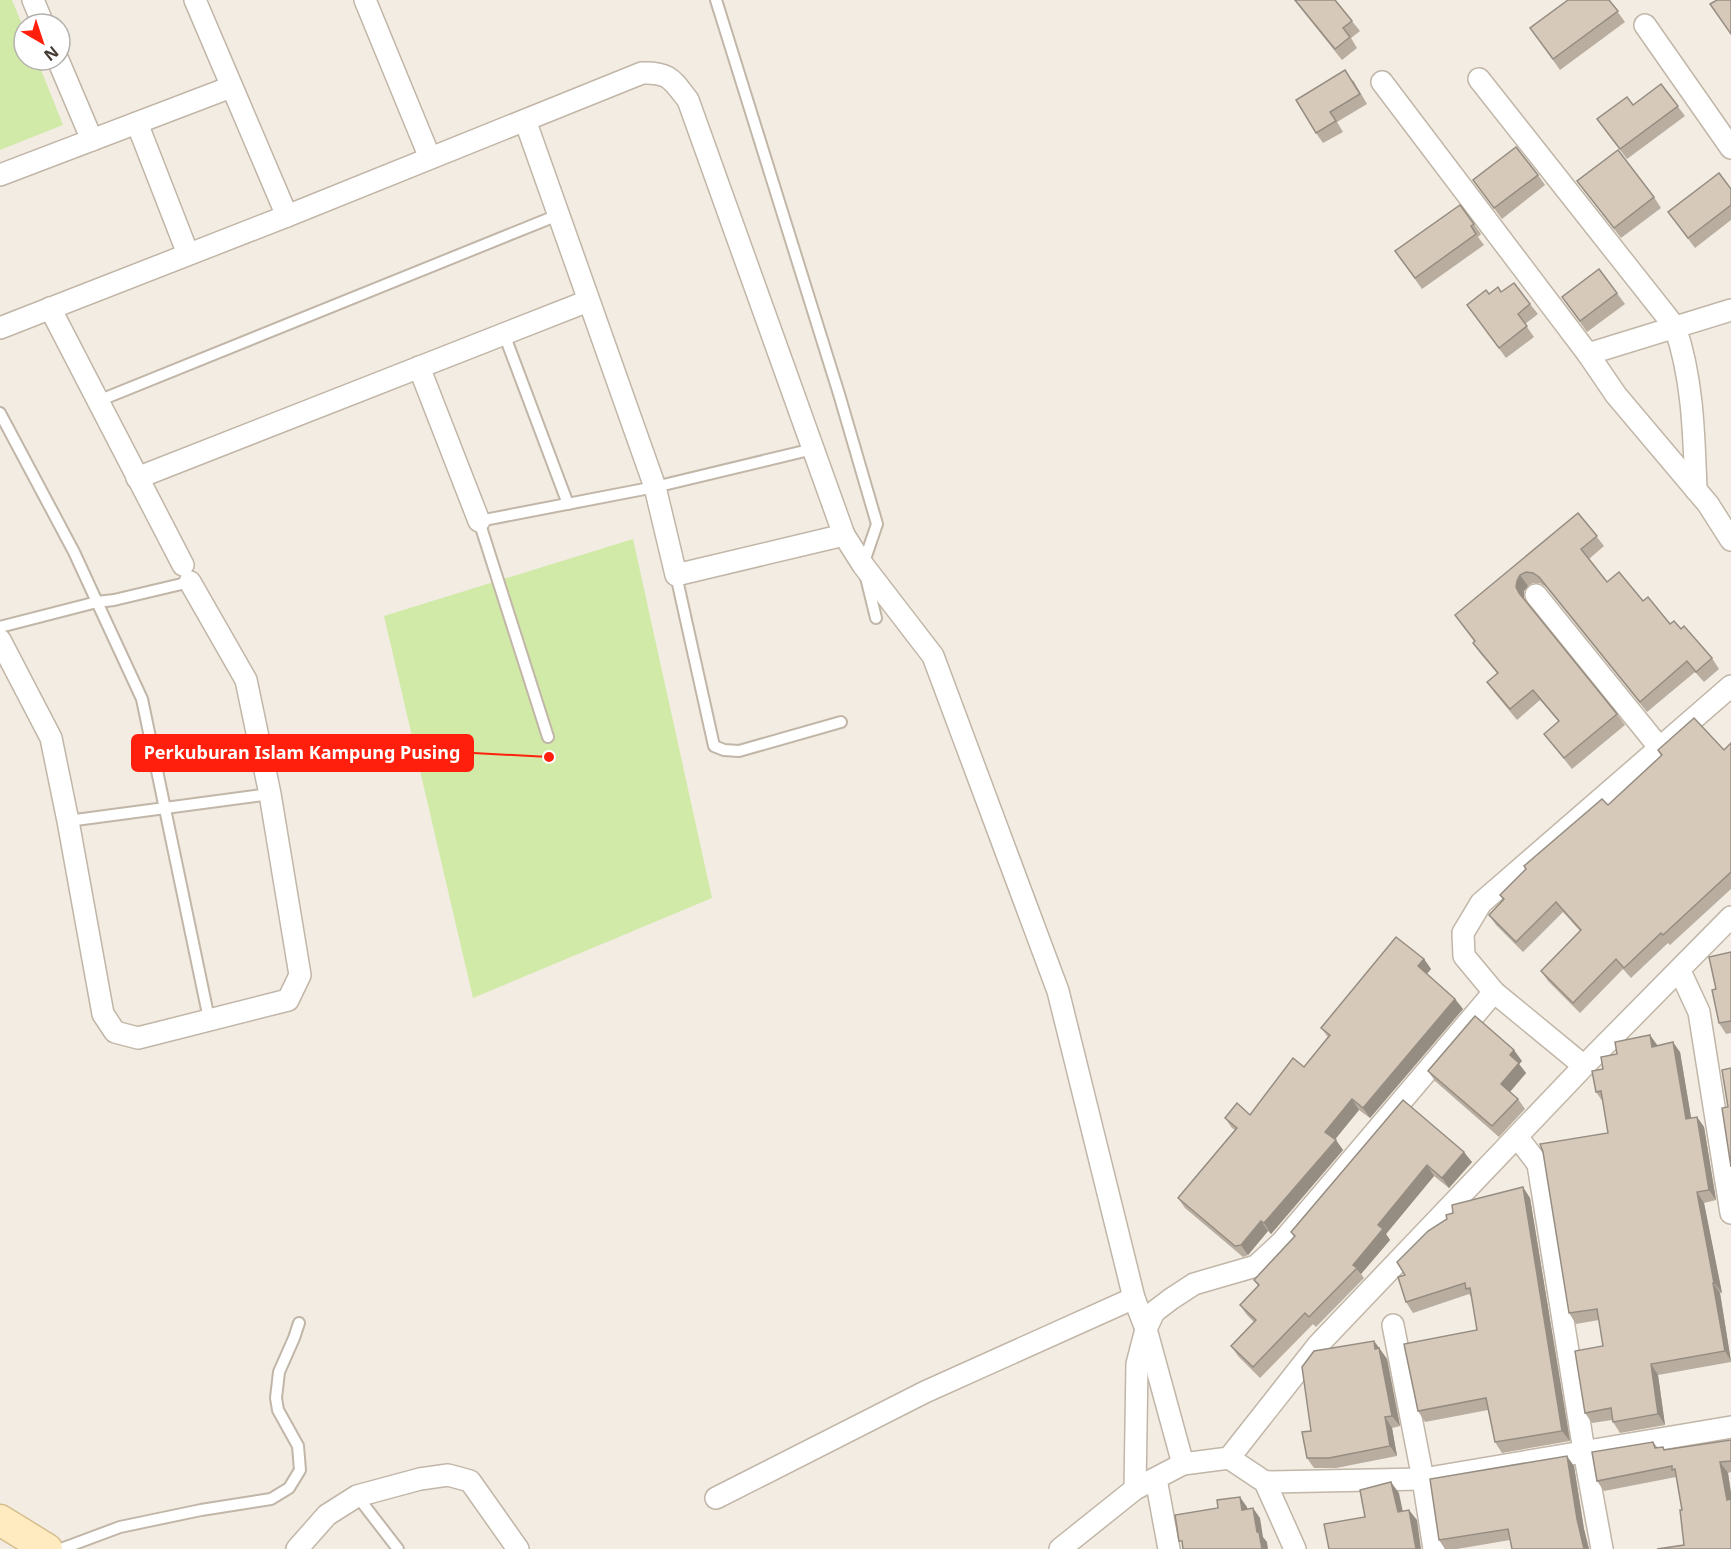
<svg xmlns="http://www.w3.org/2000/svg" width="1731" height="1549" font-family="'Noto Sans',sans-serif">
<rect width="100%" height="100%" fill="#f2ece2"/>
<g fill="#d1eaa7">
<path d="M0,0H12L24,29V60H37L63,125L0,150Z"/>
<path d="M633,539L712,898L473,998L384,616Z"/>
</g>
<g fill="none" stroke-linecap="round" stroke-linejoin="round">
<g stroke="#c1b6a7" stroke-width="14">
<g id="service">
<path d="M716,0L839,394L877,524L863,565L876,618"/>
<path d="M504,334L568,504"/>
<path d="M98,401L558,215"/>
<path d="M0,413L74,552L97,602L114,600L190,582L189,579"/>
<path d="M676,575L714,746L724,750L739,751L841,722"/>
<path d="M0,627L97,602L142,699L209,1019"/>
<path d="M548,737L479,521L655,487L813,449"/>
<path d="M68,821L270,794"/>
<path d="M357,1496L398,1549"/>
<path d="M61,1549L120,1527L201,1510L271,1499L289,1488L300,1470L298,1446L278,1410L276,1398L279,1372L294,1338L299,1323"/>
</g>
</g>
<g stroke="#c1b6a7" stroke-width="24">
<g id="minor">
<path d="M33,0L43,24"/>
<path d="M195,0L287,216"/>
<path d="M365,0L430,158"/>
<path d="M1645,25L1731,148"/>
<path d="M58,60L92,140"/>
<path d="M1479,79L1675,327C1693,379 1694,436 1696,490"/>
<path d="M1382,82L1588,354"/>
<path d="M137,123L188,254"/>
<path d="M0,175L231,87"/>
<path d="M50,308L183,565"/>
<path d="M1731,310L1588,354L1616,395L1708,504L1731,540"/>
<path d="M0,328L287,216L642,73C670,72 672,80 688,100L844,535L676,575L655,487L525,120"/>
<path d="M419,367L479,521"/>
<path d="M137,478L588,301"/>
<path d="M844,535L863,565L933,656L1058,991L1134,1298L1146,1329L1183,1464"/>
<path d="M1536,595L1659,747"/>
<path d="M0,640L51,738L68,821L103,1014L115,1032L138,1038L288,1000L300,975L270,794L246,680L190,582"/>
<path d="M1680,971L1699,1012L1731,1213"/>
<path d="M1584,1066L1494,992L1464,956L1463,933L1481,903L1731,686"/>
<path d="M1518,1138L1538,1164L1584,1451L1602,1549"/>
<path d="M1393,1325L1423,1479L1434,1549"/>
<path d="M1229,1458L1265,1482L1295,1549"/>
<path d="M1156,1479L1169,1549"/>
<path d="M1265,1482L1423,1479L1731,1427"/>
<path d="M1135,1489L1137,1364L1146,1329L1154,1312L1171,1299L1194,1284L1256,1266L1282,1242L1494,992"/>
<path d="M716,1498L925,1392L1134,1298"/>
<path d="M297,1549L327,1515L357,1496L420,1479L448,1475L470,1481L518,1549"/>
<path d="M1060,1549L1135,1489L1183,1464L1229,1458L1318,1345L1584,1066L1731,917"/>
</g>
</g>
<g stroke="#d5be8e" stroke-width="33">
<path id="secondary" d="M0,1520L47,1549"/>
</g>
<use href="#service" stroke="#fff" stroke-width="10"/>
<use href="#minor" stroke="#fff" stroke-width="21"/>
<use href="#secondary" stroke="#ffebbf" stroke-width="30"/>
</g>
<g fill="#b9ada0">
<path d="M1294,0H1335L1360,31L1351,38L1357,48L1342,60Z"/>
<path d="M1609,0L1625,22L1560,70L1530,28Z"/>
<path d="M1353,80L1367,104L1337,122L1343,132L1323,143L1316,133Z"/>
<path d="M1661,84L1685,116L1627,159L1604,129L1633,105Z"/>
<path d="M1538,175L1545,185L1502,219L1473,180Z"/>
<path d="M1577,181L1654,197L1661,208L1621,238Z"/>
<path d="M1731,189V220L1695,248L1668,212Z"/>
<path d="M1474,224L1481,234L1478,237L1484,245L1422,289L1395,251Z"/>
<path d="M1599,269L1625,304L1587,332L1562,297Z"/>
<path d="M1501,292L1530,304L1538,314L1525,324L1534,337L1506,358L1467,305L1489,294Z"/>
<path d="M1578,513L1604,546L1589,559L1607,582L1643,601L1670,624L1681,629L1712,658L1719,669L1704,682L1695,672L1647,712L1546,587L1540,583H1533L1528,586L1524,591V598L1525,600L1617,714L1625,725L1572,769L1544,734L1559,722L1540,700L1517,720L1494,692L1487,682L1497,673L1480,653L1473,643L1474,641L1455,615Z"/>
<path d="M1731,743V889L1670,945L1668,943L1631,978L1623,969L1580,1013L1548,981L1541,971L1580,931L1563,912L1523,952L1496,925L1489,915L1503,900L1500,895L1608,805L1661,756L1658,750H1724Z"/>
<path d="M1731,952V1033L1726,1034L1719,1023L1716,989Z"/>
<path d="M1424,959L1431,969L1427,974L1455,999L1463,1009L1370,1118L1359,1110L1335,1139L1343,1150L1271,1234L1268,1231L1248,1255L1243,1257L1185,1208L1178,1198L1235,1130L1232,1128L1225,1118L1250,1115L1304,1067L1328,1037L1321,1028Z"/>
<path d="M1657,1045L1680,1052L1691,1118L1697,1117L1704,1127L1716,1200L1704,1203L1722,1293H1720L1731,1362L1658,1375L1665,1425L1620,1433L1613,1422L1612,1420L1592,1423L1585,1413L1603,1346L1599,1320L1576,1324L1569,1313L1608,1133L1603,1102L1596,1092L1603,1069Z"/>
<path d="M1522,1061L1519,1064L1526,1073L1510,1092L1518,1099L1525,1109L1499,1137L1435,1081L1428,1071Z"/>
<path d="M1403,1100L1472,1162L1449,1188L1434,1176L1386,1234L1390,1240L1361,1274L1364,1278L1316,1327L1313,1324L1260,1378L1238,1356L1231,1346L1254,1322L1247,1315L1240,1305L1258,1286L1254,1280L1294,1237L1291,1232Z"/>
<path d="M1530,1198L1570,1441L1502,1453L1495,1442L1488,1410L1425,1422L1418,1411L1477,1330L1472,1298L1469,1294L1413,1313L1406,1302L1405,1275Z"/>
<path d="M1374,1341L1387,1359L1400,1426L1392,1428L1397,1456L1336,1468H1314L1307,1458L1311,1431Z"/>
<path d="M1731,1440V1472L1728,1473L1731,1493V1549L1684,1545L1682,1510L1676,1477L1604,1491L1597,1481L1653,1442L1658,1448L1665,1450Z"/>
<path d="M1574,1466L1584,1529L1589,1549H1512L1510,1540L1457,1549H1445L1439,1540Z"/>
</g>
<g fill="#968d82">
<path d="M1520,575L1528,586L1524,591V598L1526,603L1516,587L1517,581Z"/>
<path d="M1424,959L1431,969L1425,976L1418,966Z"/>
<path d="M1455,999L1463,1009L1370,1118L1363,1108Z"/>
<path d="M1650,1035L1658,1046L1652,1047Z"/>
<path d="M1673,1042L1680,1052L1693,1129L1686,1119Z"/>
<path d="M1514,1050L1522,1061L1519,1064L1526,1073L1508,1094L1501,1084L1510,1055Z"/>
<path d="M1352,1099L1359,1110L1333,1142L1325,1132Z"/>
<path d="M1697,1117L1704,1127L1716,1200L1709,1190Z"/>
<path d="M1336,1140L1343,1150L1271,1234L1264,1223Z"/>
<path d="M1464,1152L1472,1162L1449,1188L1442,1178Z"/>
<path d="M1427,1165L1434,1176L1386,1234L1390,1240L1361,1274L1353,1265L1378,1225Z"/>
<path d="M1523,1187L1530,1198L1570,1441L1562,1431Z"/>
<path d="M1697,1192L1704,1203L1722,1293L1714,1283Z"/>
<path d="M1261,1221L1268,1231L1248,1255L1241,1245Z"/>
<path d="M1713,1283L1720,1293L1731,1361L1725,1351Z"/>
<path d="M1374,1341L1387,1359L1400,1426L1392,1416Z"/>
<path d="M1651,1364L1658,1375L1665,1425L1658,1414Z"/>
<path d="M1385,1417L1392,1428L1397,1456L1390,1446Z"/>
<path d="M1567,1456L1574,1466L1584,1529L1589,1549H1584L1577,1519Z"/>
<path d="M1720,1462L1728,1473L1731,1493V1506L1727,1500Z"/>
<path d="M1391,1482L1399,1493L1405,1522L1398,1512Z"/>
<path d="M1240,1497L1247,1507L1249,1520L1242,1510Z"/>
<path d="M1253,1508L1260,1518L1263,1537L1267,1542L1268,1549H1262L1257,1532Z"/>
<path d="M1409,1510L1417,1520L1421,1549H1416Z"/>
</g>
<g fill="#d7c9ba" stroke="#968d82" stroke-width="1.5">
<path d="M1295,0H1335L1352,21L1343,28L1350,37L1335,49Z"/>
<path d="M1568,0H1609L1618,11L1553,59L1530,28Z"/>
<path d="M1717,0H1731V34L1710,4Z"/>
<path d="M1345,70L1360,94L1330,112L1336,121L1316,133L1296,100Z"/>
<path d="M1661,84L1678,106L1620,149L1597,119L1627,97L1633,105Z"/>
<path d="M1516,147L1538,175L1494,208L1473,180Z"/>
<path d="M1618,150L1654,197L1614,228L1577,181Z"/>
<path d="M1719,173L1731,189V205L1688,238L1668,212Z"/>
<path d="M1460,205L1474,224L1471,226L1476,234L1415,278L1395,251Z"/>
<path d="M1599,269L1617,293L1580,321L1562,297Z"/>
<path d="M1514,283L1530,304L1518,314L1527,326L1499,348L1467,305L1486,290L1489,294L1498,287L1501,292Z"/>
<path d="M1578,513L1597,536L1581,549L1607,582L1619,572L1643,601L1648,597L1670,624L1674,621L1681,629L1684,626L1712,658L1696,672L1687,661L1640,702L1539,577L1533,573L1526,572L1520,575L1517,581L1516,587L1519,593L1617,714L1564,758L1544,734L1559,721L1533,690L1510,709L1487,682L1498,673L1473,643L1475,641L1455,615Z"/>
<path d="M1694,718L1724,750L1731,743V872L1663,935L1661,933L1624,968L1616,959L1573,1003L1541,971L1581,930L1556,902L1516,942L1489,915L1504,899L1500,895L1526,869L1524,866L1602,799L1608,805L1662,755L1658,750Z"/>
<path d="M1396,937L1424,959L1418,966L1455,999L1363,1108L1352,1099L1325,1132L1336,1140L1264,1223L1261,1221L1241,1245L1235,1246L1178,1198L1237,1128L1225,1118L1237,1103L1250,1115L1293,1058L1304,1067L1330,1035L1321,1028Z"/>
<path d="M1731,952V1021L1719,1023L1712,990L1716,989L1709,957Z"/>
<path d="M1475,1016L1514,1050L1510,1055L1519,1063L1501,1084L1518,1099L1492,1126L1428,1071Z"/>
<path d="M1650,1035L1652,1047L1673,1042L1686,1119L1697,1117L1709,1190L1697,1192L1714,1283H1713L1725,1351L1651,1364L1658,1414L1613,1422L1611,1408L1585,1413L1575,1351L1603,1346L1597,1309L1569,1313L1543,1152L1540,1144L1608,1133L1601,1091L1596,1092L1592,1071L1603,1069L1601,1057L1617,1054L1615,1042Z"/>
<path d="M1731,1068V1167L1722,1108L1728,1107L1722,1070Z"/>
<path d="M1403,1100L1464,1152L1442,1178L1427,1165L1378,1225L1383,1229L1353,1265L1357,1268L1309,1317L1305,1313L1253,1367L1231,1346L1256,1320L1240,1305L1259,1285L1254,1280L1295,1236L1291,1232Z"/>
<path d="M1523,1187L1562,1431L1495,1442L1486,1398L1418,1411L1404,1344L1477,1330L1470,1288L1466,1289L1465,1283L1406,1302L1398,1277L1405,1275L1397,1262L1428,1231L1447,1219L1446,1215L1453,1213L1452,1205Z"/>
<path d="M1374,1341L1375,1349L1379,1348L1392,1416L1385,1417L1390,1446L1329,1458H1307L1302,1432L1311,1431L1302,1367L1314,1351Z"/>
<path d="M1731,1440V1461L1720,1462L1727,1500L1731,1499V1549H1657L1684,1545L1680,1510H1682L1675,1469L1672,1470V1466L1597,1481L1592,1452L1653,1442L1655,1448L1663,1447L1664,1450Z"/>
<path d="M1567,1456L1577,1519L1584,1549H1512L1508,1529L1439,1540L1430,1479Z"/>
<path d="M1391,1482L1398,1512L1409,1510L1416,1549H1329L1324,1524L1365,1517L1360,1490Z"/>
<path d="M1240,1497L1242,1510L1253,1508L1257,1532H1259L1262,1549H1183L1182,1541H1179L1175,1515L1218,1508L1217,1500Z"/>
</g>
<path fill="none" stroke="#ff1f0c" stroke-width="2" d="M549 757L473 753"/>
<circle fill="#ff1f0c" stroke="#fff" stroke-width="2" cx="549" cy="757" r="6"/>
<rect fill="#ff1f0c" stroke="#ff1f0c" stroke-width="2" x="132" y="735" width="341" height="36" rx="6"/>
<g font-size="18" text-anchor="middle" font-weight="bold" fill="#fff">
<text x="302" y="759">Perkuburan Islam Kampung Pusing</text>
</g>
<g transform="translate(42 42) rotate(141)"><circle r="28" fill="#ffffff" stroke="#b4b1ad" stroke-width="1.5"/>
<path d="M0-4.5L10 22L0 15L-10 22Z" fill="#ff1f0c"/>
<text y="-9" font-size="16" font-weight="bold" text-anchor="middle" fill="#443c32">N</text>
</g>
</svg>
